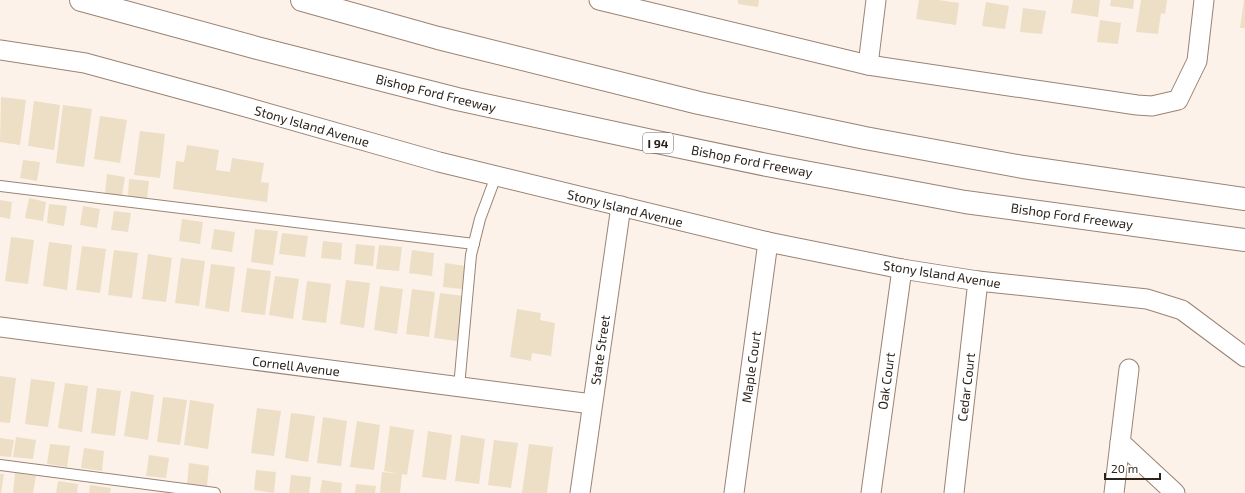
<svg xmlns="http://www.w3.org/2000/svg" width="1245" height="493" font-family="'Exo 2',sans-serif">
<rect width="100%" height="100%" fill="#fcf2ea"/>
<g fill="#ecdfc5">
<path d="M738,0H759L758,7L738,4Z"/>
<path d="M919,0H938L959,3L956,25L916,19Z"/>
<path d="M1073,0H1100L1098,17L1071,13Z"/>
<path d="M1111,0H1134L1133,9L1110,6Z"/>
<path d="M1141,0H1167L1165,14L1161,13L1158,34L1136,32Z"/>
<path d="M1244,0H1245V28H1240Z"/>
<path d="M986,2L1009,6L1005,29L982,26Z"/>
<path d="M1023,8L1046,11L1042,34L1020,32Z"/>
<path d="M1100,20L1121,23L1118,44L1097,42Z"/>
<path d="M1,97L26,100L20,145L0,142Z"/>
<path d="M34,101L60,105L54,150L28,146Z"/>
<path d="M63,105L92,109L84,167L56,163Z"/>
<path d="M100,116L127,120L120,163L94,159Z"/>
<path d="M140,131L165,134L160,178L134,175Z"/>
<path d="M187,145L219,150L216,170L230,172L232,158L264,163L261,182L269,183L267,202L173,189L176,161L184,162Z"/>
<path d="M23,160L40,162L37,181L20,178Z"/>
<path d="M107,174L125,177L122,196L105,193Z"/>
<path d="M129,179L149,181L147,199L128,197Z"/>
<path d="M29,198L46,202L43,221L25,218Z"/>
<path d="M0,200L12,202L10,219L0,217Z"/>
<path d="M49,204L67,206L64,226L47,223Z"/>
<path d="M83,206L100,209L97,228L80,225Z"/>
<path d="M114,211L131,213L128,232L111,230Z"/>
<path d="M182,219L203,222L200,244L179,241Z"/>
<path d="M214,229L235,232L232,252L211,249Z"/>
<path d="M255,229L278,231L273,265L251,262Z"/>
<path d="M282,233L308,236L305,257L279,254Z"/>
<path d="M11,237L34,240L28,284L5,281Z"/>
<path d="M323,241L342,243L341,260L321,258Z"/>
<path d="M49,242L72,245L67,290L43,286Z"/>
<path d="M356,244L375,246L373,266L354,264Z"/>
<path d="M379,245L402,247L399,271L376,269Z"/>
<path d="M82,246L106,249L100,293L76,290Z"/>
<path d="M114,250L138,253L132,298L108,295Z"/>
<path d="M412,250L434,253L432,276L409,273Z"/>
<path d="M148,254L172,258L166,302L142,299Z"/>
<path d="M181,258L205,261L199,306L175,303Z"/>
<path d="M445,263L465,266L462,289L443,287Z"/>
<path d="M211,264L235,267L229,312L205,308Z"/>
<path d="M247,268L271,271L265,315L241,312Z"/>
<path d="M275,276L299,279L293,319L269,315Z"/>
<path d="M346,280L370,283L364,328L340,324Z"/>
<path d="M307,281L331,284L326,323L302,320Z"/>
<path d="M380,286L403,289L397,334L374,330Z"/>
<path d="M412,289L435,292L429,337L406,334Z"/>
<path d="M440,293L464,296L457,341L434,338Z"/>
<path d="M517,309L541,313L540,320L555,323L551,356L532,353L531,361L510,357Z"/>
<path d="M0,376L16,378L10,423L0,422Z"/>
<path d="M31,379L55,382L48,427L25,424Z"/>
<path d="M65,383L88,386L82,432L58,428Z"/>
<path d="M97,388L121,391L115,436L91,433Z"/>
<path d="M131,391L154,395L148,440L124,436Z"/>
<path d="M163,397L187,400L180,445L157,442Z"/>
<path d="M190,400L214,404L208,449L184,445Z"/>
<path d="M257,408L281,411L274,456L251,453Z"/>
<path d="M291,413L315,416L308,462L285,458Z"/>
<path d="M323,417L347,421L341,466L317,463Z"/>
<path d="M357,421L380,425L374,470L350,467Z"/>
<path d="M390,426L414,430L407,475L402,474L400,493H380L382,472L400,474L384,471Z"/>
<path d="M428,431L452,435L446,480L422,477Z"/>
<path d="M461,435L485,439L479,484L455,481Z"/>
<path d="M16,437L36,440L33,459L13,457Z"/>
<path d="M0,438L14,440L11,457L0,456Z"/>
<path d="M494,440L518,443L511,488L488,485Z"/>
<path d="M50,444L70,446L67,467L47,464Z"/>
<path d="M529,444L553,447L547,493H522Z"/>
<path d="M84,448L104,451L102,471L81,468Z"/>
<path d="M149,455L169,458L166,478L146,476Z"/>
<path d="M189,463L209,466L207,486L187,484Z"/>
<path d="M256,470L276,472L274,493L254,490Z"/>
<path d="M15,473L36,476L33,493H13Z"/>
<path d="M0,474H4L1,493H0Z"/>
<path d="M291,475L311,477L309,493H289Z"/>
<path d="M322,480L342,483L341,493H320Z"/>
<path d="M58,481L78,484L77,493H56Z"/>
<path d="M356,484L376,486L375,493H355Z"/>
<path d="M90,485L111,488L110,493H89Z"/>
</g>
<g fill="none" stroke-linecap="round" stroke-linejoin="round">
<g stroke="#9a8372" stroke-width="12">
<g id="lane">
<path d="M0,186L474,244"/>
<path d="M459,387L471,255L480,219L496,176"/>
<path d="M0,465L215,493"/>
</g>
</g>
<g stroke="#9a8372" stroke-width="21">
<g id="street">
<path d="M599,0L868,65L1137,105L1152,106L1178,100L1197,61L1204,0"/>
<path d="M0,50L85,63L221,100L439,162L768,242L902,269L978,281L1147,299L1182,310L1245,357"/>
<path d="M868,65L876,0"/>
<path d="M0,327L592,404"/>
<path d="M1120,442L1175,493"/>
<path d="M580,493L621,206"/>
<path d="M734,493L768,242"/>
<path d="M871,493L902,269"/>
<path d="M954,493L978,281"/>
<path d="M1114,493L1129,369"/>
</g>
</g>
<g stroke="#9a8372" stroke-width="24">
<g id="highway">
<path d="M81,0L257,48L457,99L652,141L767,165L965,202L1245,240"/>
<path d="M302,0L438,38L699,103L865,138L1023,167L1245,199"/>
</g>
</g>
<use href="#lane" stroke="#fff" stroke-width="10"/>
<use href="#street" stroke="#fff" stroke-width="19"/>
<use href="#highway" stroke="#fff" stroke-width="22"/>
</g>
<g text-anchor="middle" dominant-baseline="central" stroke-width="3" stroke-linejoin="round" paint-order="stroke">
<rect fill="#fff" stroke="#6b645f" stroke-width="1" x="643" y="133" width="30" height="20" rx="3"/>
<g font-size="12" font-weight="bold" fill="#2b221b">
<text x="658" y="143">I 94</text>
</g>
<g font-size="13" fill="#2b221b" stroke="#fff">
<text transform="translate(436 93) rotate(14)">Bishop Ford Freeway</text>
<text transform="translate(312 126) rotate(16)">Stony Island Avenue</text>
<text transform="translate(752 161) rotate(11)">Bishop Ford Freeway</text>
<text transform="translate(625 208) rotate(14)">Stony Island Avenue</text>
<text transform="translate(1072 216) rotate(8)">Bishop Ford Freeway</text>
<text transform="translate(942 274) rotate(9)">Stony Island Avenue</text>
<text transform="translate(600 350) rotate(-82)">State Street</text>
<text transform="translate(296 366) rotate(7)">Cornell Avenue</text>
<text transform="translate(751 367) rotate(-82)">Maple Court</text>
<text transform="translate(886 381) rotate(-82)">Oak Court</text>
<text transform="translate(966 387) rotate(-83)">Cedar Court</text>
</g>
</g>
<path d="M1105 473v6h55v-6" fill="none" stroke="#2b221b" stroke-width="2"/>
<text x="1111" y="473" font-size="12" fill="#2b221b" stroke="#ffffff" stroke-width="3" paint-order="stroke">20 m</text>
</svg>
